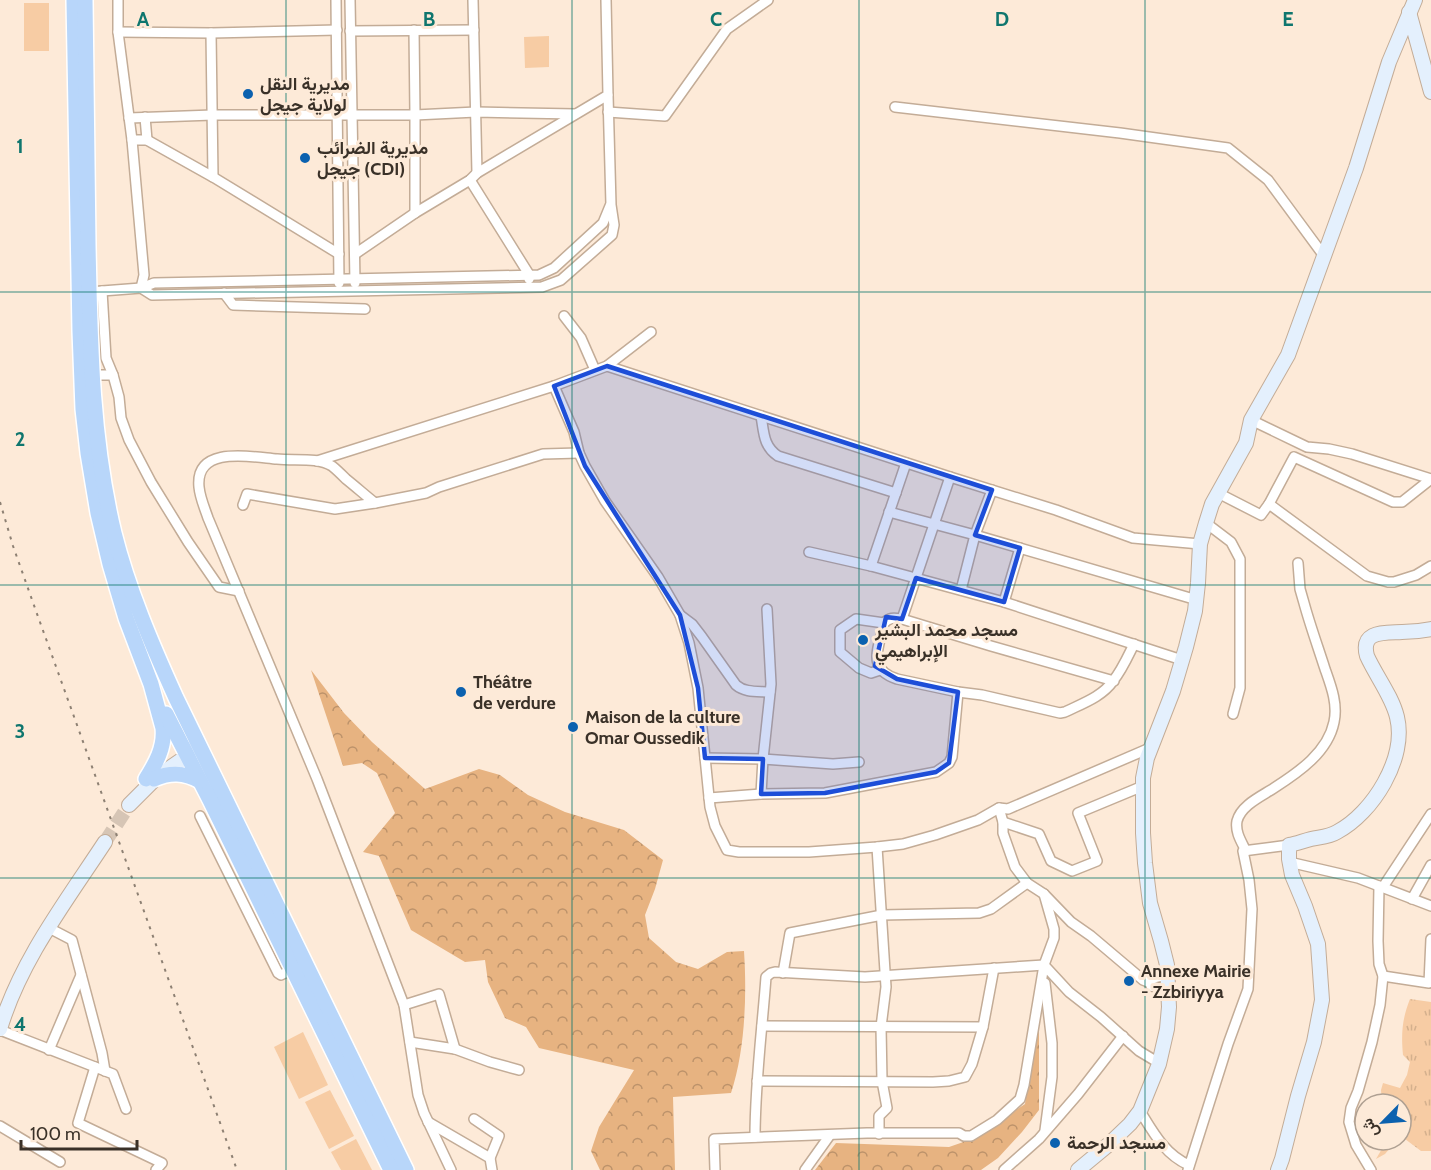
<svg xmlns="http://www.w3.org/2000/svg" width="1431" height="1170" font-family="Cabin,Vazirmatn,sans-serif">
<defs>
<pattern id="grass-tufts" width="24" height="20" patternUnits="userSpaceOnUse" patternTransform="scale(1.5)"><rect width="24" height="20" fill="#f7cca4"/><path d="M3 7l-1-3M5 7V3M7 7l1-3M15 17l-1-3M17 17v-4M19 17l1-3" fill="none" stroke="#d4b08d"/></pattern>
<pattern id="forest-crowns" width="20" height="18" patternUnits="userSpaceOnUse" patternTransform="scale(1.5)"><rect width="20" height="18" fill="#e7b381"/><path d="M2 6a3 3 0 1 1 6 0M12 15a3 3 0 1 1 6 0" fill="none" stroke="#bc926a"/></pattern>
</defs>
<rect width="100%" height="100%" fill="#fdead8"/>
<g fill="url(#grass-tufts)">
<path d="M1410,999L1431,1002V1151H1421L1401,1136V1104H1382L1381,1090L1383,1083L1400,1088L1407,1075L1410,1062L1403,1055C1401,1034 1402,1019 1410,999Z"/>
<path d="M1387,1140H1397L1385,1154L1376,1159Z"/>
</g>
<g fill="url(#forest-crowns)">
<path d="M311,670L344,713L372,742L425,789L479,769L500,775L528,795L565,812L624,830L663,860L655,889L645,915L649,938L676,962L698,969L727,952L744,951C747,996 745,1051 731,1093L673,1097L675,1170H600L591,1151L599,1127L634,1070L539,1048L526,1027L505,1018L488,982L485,960L465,962L411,930L379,856L363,852L395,813L377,773L362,763L343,766Z"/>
<path d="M1039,1020V1110L1022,1132L998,1158L981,1170H815L836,1143L949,1147L975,1138L1025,1104L1028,1079Z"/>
</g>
<g fill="#f7cca4">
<rect x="24" y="3" width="25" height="48"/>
<path d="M549,36V67L525,68L524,37Z"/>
<path d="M303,1032L328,1085L299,1099L274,1047Z"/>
<path d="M330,1090L354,1136L329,1149L305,1102Z"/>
<path d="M356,1139L372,1170H341L331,1152Z"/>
</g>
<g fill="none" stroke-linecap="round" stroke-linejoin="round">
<path stroke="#d6c5b5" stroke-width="14" stroke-dasharray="14 7" stroke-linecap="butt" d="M105,842L129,805"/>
<g stroke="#c3ac97" stroke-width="12">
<g id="minor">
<path d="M118,0V32L132,140L144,275L141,288"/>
<path d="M336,0L339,283"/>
<path d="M350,0L355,283"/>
<path d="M473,0L477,173"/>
<path d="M414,30L415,115V213"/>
<path d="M350,31L474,30"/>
<path d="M118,32L211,33L337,30"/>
<path d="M211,33L213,177"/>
<path d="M895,107L1120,133L1228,148L1268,180L1324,256"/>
<path d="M608,112L665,116L727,29L768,0"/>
<path d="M145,117L147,140"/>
<path d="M129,118L213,115H415L476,112L575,114"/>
<path d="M132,140H147L213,177L339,254"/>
<path d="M470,180L530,276L529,279"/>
<path d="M355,254L415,213L470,180L477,173L608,95L606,0"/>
<path d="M141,288L152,295L542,287L561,280L612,235L614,225L611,205L608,95"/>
<path d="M102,291L106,358L113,375"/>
<path d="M89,292L141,288L154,283L539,275L554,268L603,223L610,206"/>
<path d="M224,293L233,305L365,309"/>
<path d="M564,316L581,338L595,370"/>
<path d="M607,366L651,332"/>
<path d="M92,375H113L119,397L121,418L129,440L151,482L188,542L219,587L239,591"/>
<path d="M554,386L574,432L579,453L585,466L605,501L658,577L680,615L689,643L698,688L710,807L715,826L727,850L739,852H809L877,847L903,844L935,835L978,820L999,808L1008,809L1150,748"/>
<path d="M761,416C764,432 763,446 778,456L896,493"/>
<path d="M1251,420L1307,447L1329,449L1352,454L1431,479"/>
<path d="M317,461L554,386L607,366L950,477L1056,510L1133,538L1200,544"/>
<path d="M906,463L871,566L1004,602L1182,660"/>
<path d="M1218,493L1261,515L1269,504L1367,576L1388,582H1394L1416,575L1431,566"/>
<path d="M375,503C365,495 356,487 346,479C342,475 337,470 332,466C317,457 295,461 277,459C252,457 195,445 199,487C200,498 205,509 208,518L317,779L404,1005L418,1095L424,1113L451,1170"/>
<path d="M1269,504L1294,457L1393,502H1402L1431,479"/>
<path d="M243,505L247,494L335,509L375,503L426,493L439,487L543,454L579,453"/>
<path d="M889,512L975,535L1197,600"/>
<path d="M1206,523L1231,542L1240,559V688L1233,714"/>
<path d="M809,552L871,566"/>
<path d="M961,590L975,535L992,490"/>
<path d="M1004,602L1020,548"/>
<path d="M680,615L692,624L702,637L736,685C745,693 758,691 770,692"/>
<path d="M902,619L950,477"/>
<path d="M880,670L871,673L859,668L840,652V630L856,619L884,623"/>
<path d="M1114,681L991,646L902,619C894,618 890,617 884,623C879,648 866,669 897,679L958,692L982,695L1060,713L1065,712C1081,704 1102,697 1113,681C1122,670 1128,656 1134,644"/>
<path d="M705,758L763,759L833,764L859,762"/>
<path d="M761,794L763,759L771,684L767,609"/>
<path d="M709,798L761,794L825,793L936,772L949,763L952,757L958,692"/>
<path d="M999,808L1003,822V833L1015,867L1027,883L1044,894L1071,922L1091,936L1143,980L1148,982L1153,978L1167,975"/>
<path d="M200,816L278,973L281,975L293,969"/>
<path d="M1003,822L1039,834L1051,861L1072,871L1097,861L1078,813L1143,786"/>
<path d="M877,847L886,987L881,1027L882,1081L887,1108L879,1116V1134"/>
<path d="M1246,851C1241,841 1235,832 1237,821C1241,805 1262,796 1274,788C1299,772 1328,752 1334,722C1338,704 1331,686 1325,669C1318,647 1310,625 1304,603L1300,589L1298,563"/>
<path d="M1289,862L1358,878L1431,906"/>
<path d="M1383,887L1431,814"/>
<path d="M1412,899L1431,865"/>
<path d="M49,928L72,940L102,1053L105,1071"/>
<path d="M1044,965L1069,992L1101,1017L1139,1051L1159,1063"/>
<path d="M783,973L790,933L882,915L979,913L991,909L1027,883"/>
<path d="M1383,976L1429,983L1431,939"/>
<path d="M1045,983L1052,1043V1077L1045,1130"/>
<path d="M1151,986L1168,990"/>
<path d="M404,1005L439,994L455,1049"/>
<path d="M762,1026L983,1027"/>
<path d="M0,1030L113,1074L126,1109"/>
<path d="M410,1042L455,1049L490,1062L519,1070"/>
<path d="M49,1050L81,975"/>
<path d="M95,1067L78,1123L162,1163L156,1170"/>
<path d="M757,1081L933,1082L949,1081L965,1077L972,1064L983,1027L994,968"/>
<path d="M1140,1111C1153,1132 1165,1155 1189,1165"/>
<path d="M474,1119L499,1136L490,1158"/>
<path d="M428,1122L490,1158L492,1170"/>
<path d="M0,1126L60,1162"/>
<path d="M755,1137C755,1083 762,1031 766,977L771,973L775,972L865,977L1044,965"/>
<path d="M715,1170L714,1139L867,1133H959L964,1136H971L997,1120L1020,1099L1024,1085L1044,965L1054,938V929L1044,894"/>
<path d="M805,1170L830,1135"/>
<path d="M1004,1170L1039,1139L1078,1094L1123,1036"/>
<path d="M1188,1170L1228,1044L1248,989L1252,909L1249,880L1243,851L1289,845"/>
<path d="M1371,1170L1356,1145L1349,1122L1351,1108L1358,1091L1372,1042L1380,1005L1383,976L1379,964L1378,941L1379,886"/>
</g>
</g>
<g stroke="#c3ac97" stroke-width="16">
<g id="secondary">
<path d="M1409,12L1431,92"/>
<path d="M129,805L158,776L187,756L193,747"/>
<path d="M0,1029C20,961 67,900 105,842"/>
<path d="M1078,1170L1108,1145L1130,1124L1140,1111L1159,1064L1167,1029L1169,1007L1167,965L1161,941L1150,903L1145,863L1143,833V778L1147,758L1173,691L1186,647L1195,611L1198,583L1200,544L1206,523L1212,504L1246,443L1251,420L1288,355L1356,168L1389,62L1415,0"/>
<path d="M1278,1170L1282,1159L1298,1096L1314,1042L1322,1000L1318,944L1305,906L1292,875L1289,859V845C1296,844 1303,841 1311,839C1320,837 1329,837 1337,832C1373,813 1407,758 1397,717C1392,696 1376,676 1367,656C1360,630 1385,633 1402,632C1412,632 1421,631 1431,629"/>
</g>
</g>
<g stroke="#fff" stroke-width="18">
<g id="trunk">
<path d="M74,0L80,331L83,409L88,453L98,513L110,564L126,618L151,684L163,728C165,747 156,763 146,779"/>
<path d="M85,0C86,82 87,163 88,245C90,341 91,438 114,533C128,589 152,645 176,698L406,1170"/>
<path d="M166,714L210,800L391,1170"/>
<path d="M154,779C170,772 184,772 200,781"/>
</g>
</g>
<use href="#minor" stroke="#fff" stroke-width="9"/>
<use href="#secondary" stroke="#e4f0fd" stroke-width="14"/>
<use href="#trunk" stroke="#b8d6fa" stroke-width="15"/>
<path stroke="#8d8073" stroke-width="2" stroke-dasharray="3 6" stroke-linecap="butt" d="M0,502L13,546L36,611L237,1170"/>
</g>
<path fill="#1d4ed8" fill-opacity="0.2" stroke="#1d4ed8" stroke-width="4.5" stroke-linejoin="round" d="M607,366L992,490L975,535L1020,548L1004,602L916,578L902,619L886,617L875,666L897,679L958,692L949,763L936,772L825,793L761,794L763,759L705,758L698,688L680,615L585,466L554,386Z"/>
<path fill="none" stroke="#0f766e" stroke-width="1.5" stroke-opacity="0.55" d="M286,0V1170M572,0V1170M859,0V1170M1145,0V1170M0,292H1431M0,585H1431M0,878H1431"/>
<g fill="#0b61af" stroke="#fdead8" stroke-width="2">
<circle cx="248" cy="94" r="6"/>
<circle cx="305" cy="158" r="6"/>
<circle cx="863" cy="640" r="6"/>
<circle cx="461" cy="692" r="6"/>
<circle cx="573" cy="727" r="6"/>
<circle cx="1129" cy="981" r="6"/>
<circle cx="1055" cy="1143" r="6"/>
</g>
<g text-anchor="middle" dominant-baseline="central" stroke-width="6" stroke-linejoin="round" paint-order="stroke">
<g font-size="18" font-weight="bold" fill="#3a3128" stroke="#fdead8" text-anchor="start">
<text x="260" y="84">مديرية النقل<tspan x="260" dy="21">لولاية جيجل</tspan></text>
<text x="317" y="148">مديرية الضرائب<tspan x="317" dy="21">جيجل (CDI)</tspan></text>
<text x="875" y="630">مسجد محمد البشير<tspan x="875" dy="21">الإبراهيمي</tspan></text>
<text x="473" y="682">Théâtre<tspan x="473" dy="21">de verdure</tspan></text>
<text x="585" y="717">Maison de la culture<tspan x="585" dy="21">Omar Oussedik</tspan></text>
<text x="1141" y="971">Annexe Mairie<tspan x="1141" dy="21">- Zzbiriyya</tspan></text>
<text x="1067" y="1143">مسجد الرحمة</text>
</g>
</g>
<g font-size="20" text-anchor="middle" font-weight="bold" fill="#0f766e" stroke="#fdead8" stroke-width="6" stroke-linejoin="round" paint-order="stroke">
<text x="143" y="26">A</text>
<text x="429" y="26">B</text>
<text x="716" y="26">C</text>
<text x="1002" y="26">D</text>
<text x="1288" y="26">E</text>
<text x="20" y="153">1</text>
<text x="20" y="446">2</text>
<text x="20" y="738">3</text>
<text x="20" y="1031">4</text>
</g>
<g transform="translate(1383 1122) rotate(245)"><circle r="28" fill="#fdead8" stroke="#afa092" stroke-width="1.5"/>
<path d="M0-4.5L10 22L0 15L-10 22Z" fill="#0b61af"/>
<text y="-9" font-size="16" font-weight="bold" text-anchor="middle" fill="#3a3128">ش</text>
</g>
<path d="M21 1140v9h116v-9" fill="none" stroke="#3a3128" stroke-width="3"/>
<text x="30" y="1140" font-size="18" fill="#3a3128" stroke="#fdead8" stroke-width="4.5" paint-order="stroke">100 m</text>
</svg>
